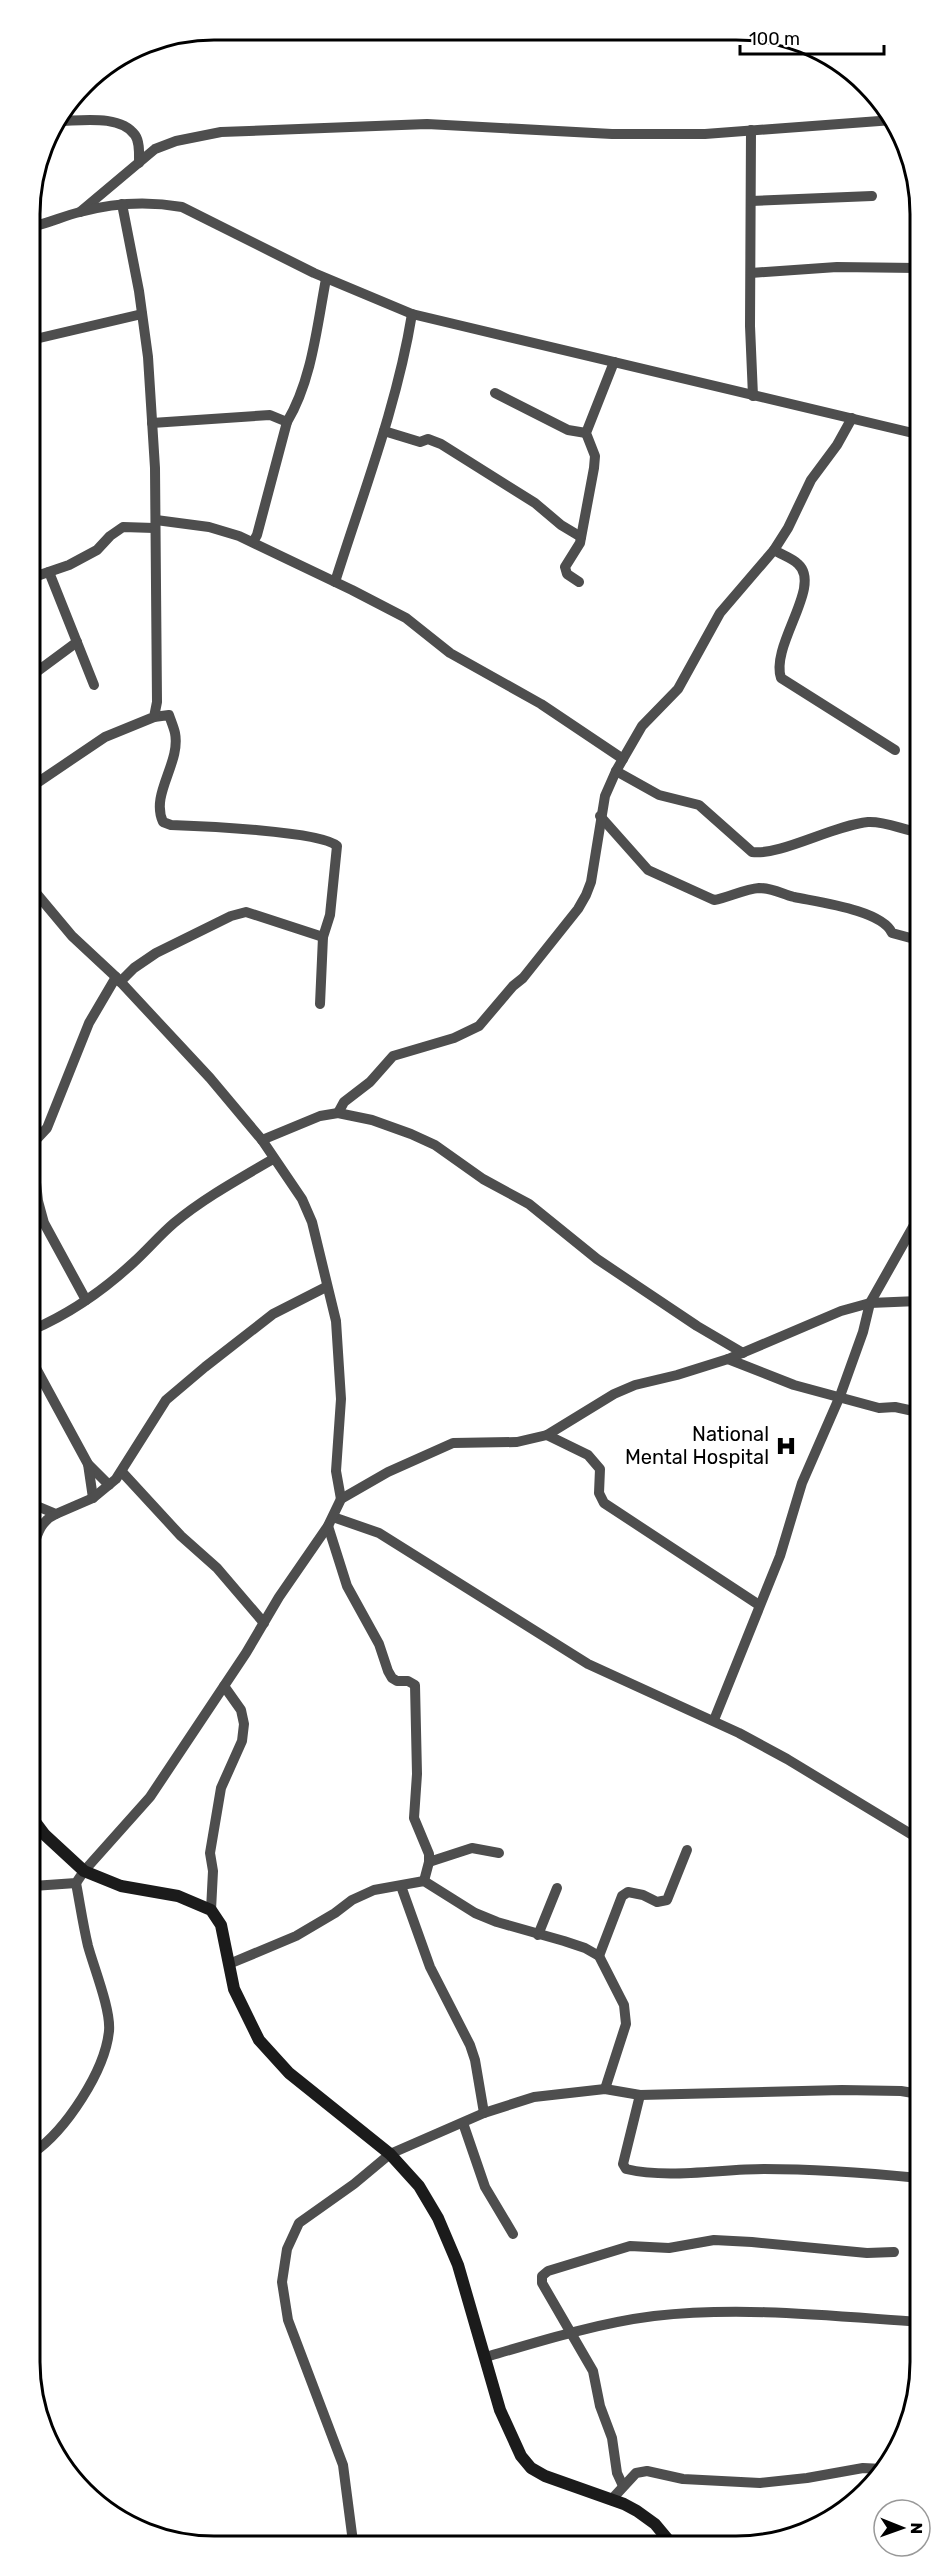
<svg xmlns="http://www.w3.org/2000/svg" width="950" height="2576" font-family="Rubik,sans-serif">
<rect width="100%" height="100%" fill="#fff"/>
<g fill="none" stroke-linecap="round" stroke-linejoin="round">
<g stroke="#4e4e4e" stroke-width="10">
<path d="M58,121C80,121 120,114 135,135C140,142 139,154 139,163"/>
<path d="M751,130L750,326L753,396"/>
<path d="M751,201L872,196"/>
<path d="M80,212L155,149L176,141L221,132L427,124L612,134H705L893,120"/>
<path d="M30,227C47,224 63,216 80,212C113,203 148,201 182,207L314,273L412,314L917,434"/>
<path d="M751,273L837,267L917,268"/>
<path d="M31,340L142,314"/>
<path d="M495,393L568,430L586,433"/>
<path d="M152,423L270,415L287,422"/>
<path d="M384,431L420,442L428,439L441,444L535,503L561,525L581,537"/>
<path d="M156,520L209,527L239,536L352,590L406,618L450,653L541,704L623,759"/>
<path d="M253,542L257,535L287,422C312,380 317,326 326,279"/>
<path d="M774,550C782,555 792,558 798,564C823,586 770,645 781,678L895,750"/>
<path d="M49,572L94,685"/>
<path d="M31,578L69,565L97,550L110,536L123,527L154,528"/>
<path d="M335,582C363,493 397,406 412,314"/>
<path d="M579,582L567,574L565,567L580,543L594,468L595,456L586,433L614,362"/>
<path d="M31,676L77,642"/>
<path d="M154,717L169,715C171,721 174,728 175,733C181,763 150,794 163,822L171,825C199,826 321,831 337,846L330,915L323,937L320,1004"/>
<path d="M616,771L659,795L699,805L752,852C780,856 834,825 868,822C884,821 901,829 917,832"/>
<path d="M31,787L105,737L154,717L157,702L155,468L148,357L139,291L122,204"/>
<path d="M600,816L648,870L714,900C729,897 745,889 759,888C773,888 782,894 794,897C817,902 882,910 892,933L918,940"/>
<path d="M31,887L72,936L116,977L210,1078L262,1140L302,1199L312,1222L336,1321L341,1399L336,1471L341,1499"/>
<path d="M120,982L134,968L156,953L231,916L246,912L323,937"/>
<path d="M338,1113L344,1102L370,1082L393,1056L454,1038L479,1026L513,986L523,978L578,909L586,895L591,882L605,796L616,771L642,726L678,689L720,613L774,550L788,528L811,480L837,445L852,418"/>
<path d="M262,1140L320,1116L338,1113L372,1120L411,1134L435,1145L483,1179L529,1204L597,1259L697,1326L743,1353"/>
<path d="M32,1144L47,1128L89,1023L116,977"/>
<path d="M32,1146L38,1201L44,1223L86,1300"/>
<path d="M32,1330C69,1314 105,1289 134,1262C148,1249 160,1235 174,1223C204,1198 239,1179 273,1159"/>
<path d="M728,1359L794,1385L879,1408L895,1407L918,1412"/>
<path d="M32,1361L88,1464L109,1485"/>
<path d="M547,1435L588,1455L600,1469L599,1493L604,1503L759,1605"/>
<path d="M88,1464L93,1498"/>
<path d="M122,1472L181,1536L217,1568L264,1623"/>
<path d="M32,1504L56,1514L93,1498L116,1479L166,1400L205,1367L273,1314L326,1287"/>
<path d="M333,1517L379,1533L588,1664L739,1733L787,1759L919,1839"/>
<path d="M328,1526L347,1586L379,1644L388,1671L392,1678L397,1681H408L415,1685L417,1774L414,1818L429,1854V1862L424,1881"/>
<path d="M32,1551C37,1535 40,1521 56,1514"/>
<path d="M714,1720L780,1556L802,1483L840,1396L863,1332L870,1303L918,1218"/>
<path d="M429,1862L472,1848L499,1853"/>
<path d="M33,1886L76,1883L84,1871L150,1797L246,1653L279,1597L328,1526L341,1499L388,1472L453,1443L517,1442L547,1435L614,1394L635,1385L677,1375L728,1359L841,1311L870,1303L918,1301"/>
<path d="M401,1886L430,1967L470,2045L475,2060L484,2113"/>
<path d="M211,1910L213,1871L210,1853L221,1788L242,1741L244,1724L241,1710L224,1686"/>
<path d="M538,1935L557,1888"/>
<path d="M599,1956L622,1896L628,1892L643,1895L657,1902L667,1900L687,1850"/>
<path d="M229,1964L296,1936L335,1913L352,1900L374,1890L424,1881L475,1913L497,1922L564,1941L585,1948L599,1956L624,2005L626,2024L605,2089"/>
<path d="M640,2095L623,2164L626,2169C668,2179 720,2169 764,2169C815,2169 868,2173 919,2178"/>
<path d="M463,2123L485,2187L513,2234"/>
<path d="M33,2153C66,2130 105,2071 109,2031C111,2010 94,1968 88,1946C83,1925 80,1904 76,1883"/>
<path d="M486,2357C540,2341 598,2323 654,2316C742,2306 832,2316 920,2322"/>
<path d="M623,2486L617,2473L612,2438L600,2406L593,2371L542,2283V2276L548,2271L630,2246L669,2248L714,2240L752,2242L867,2253L894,2252"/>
<path d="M612,2499L636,2473L647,2471L683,2479L760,2483L807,2478L863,2468L883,2469"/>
<path d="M353,2542L343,2465L288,2320L282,2282L287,2249L299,2223L354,2184L390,2154L484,2113L534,2097L605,2089L640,2095L842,2090L901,2091L919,2094"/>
</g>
<path stroke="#1b1b1b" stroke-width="12" d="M33,1819L45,1835L84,1871L121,1886L178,1896L211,1910L221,1925L234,1989L259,2040L289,2073L390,2154L419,2186L438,2218L458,2265L500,2410L521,2456L531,2468L545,2476L624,2504L637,2511L655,2524L670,2542"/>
</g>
<defs>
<g id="hospital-bare" transform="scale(1.62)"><path d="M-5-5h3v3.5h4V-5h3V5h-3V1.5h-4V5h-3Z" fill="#000" stroke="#fff" stroke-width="2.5" paint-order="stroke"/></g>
</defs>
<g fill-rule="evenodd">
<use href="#hospital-bare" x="786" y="1446"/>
</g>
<g text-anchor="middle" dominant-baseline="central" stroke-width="4.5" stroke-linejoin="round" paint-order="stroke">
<g font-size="20" fill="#000" stroke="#fff" text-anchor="end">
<text x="769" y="1434">National<tspan x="769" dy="23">Mental Hospital</tspan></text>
</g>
</g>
<path d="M0 0H950V2576H0ZM214 40H736A174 174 0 0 1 910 214V2362A174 174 0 0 1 736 2536H214A174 174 0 0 1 40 2362V214A174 174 0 0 1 214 40Z" fill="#fff" fill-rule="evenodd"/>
<path fill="none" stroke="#000" stroke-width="3" d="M214 40H736A174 174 0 0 1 910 214V2362A174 174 0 0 1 736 2536H214A174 174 0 0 1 40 2362V214A174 174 0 0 1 214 40Z"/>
<g transform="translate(902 2528) rotate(91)"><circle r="28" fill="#ffffff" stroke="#999999" stroke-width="1.5"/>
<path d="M0-4.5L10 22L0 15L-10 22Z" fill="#000000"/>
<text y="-9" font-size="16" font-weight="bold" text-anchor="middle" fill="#000000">N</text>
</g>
<path d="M740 45v9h144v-9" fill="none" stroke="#000000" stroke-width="3"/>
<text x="749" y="45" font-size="18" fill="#000000" stroke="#ffffff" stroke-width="4.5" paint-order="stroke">100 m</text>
</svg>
